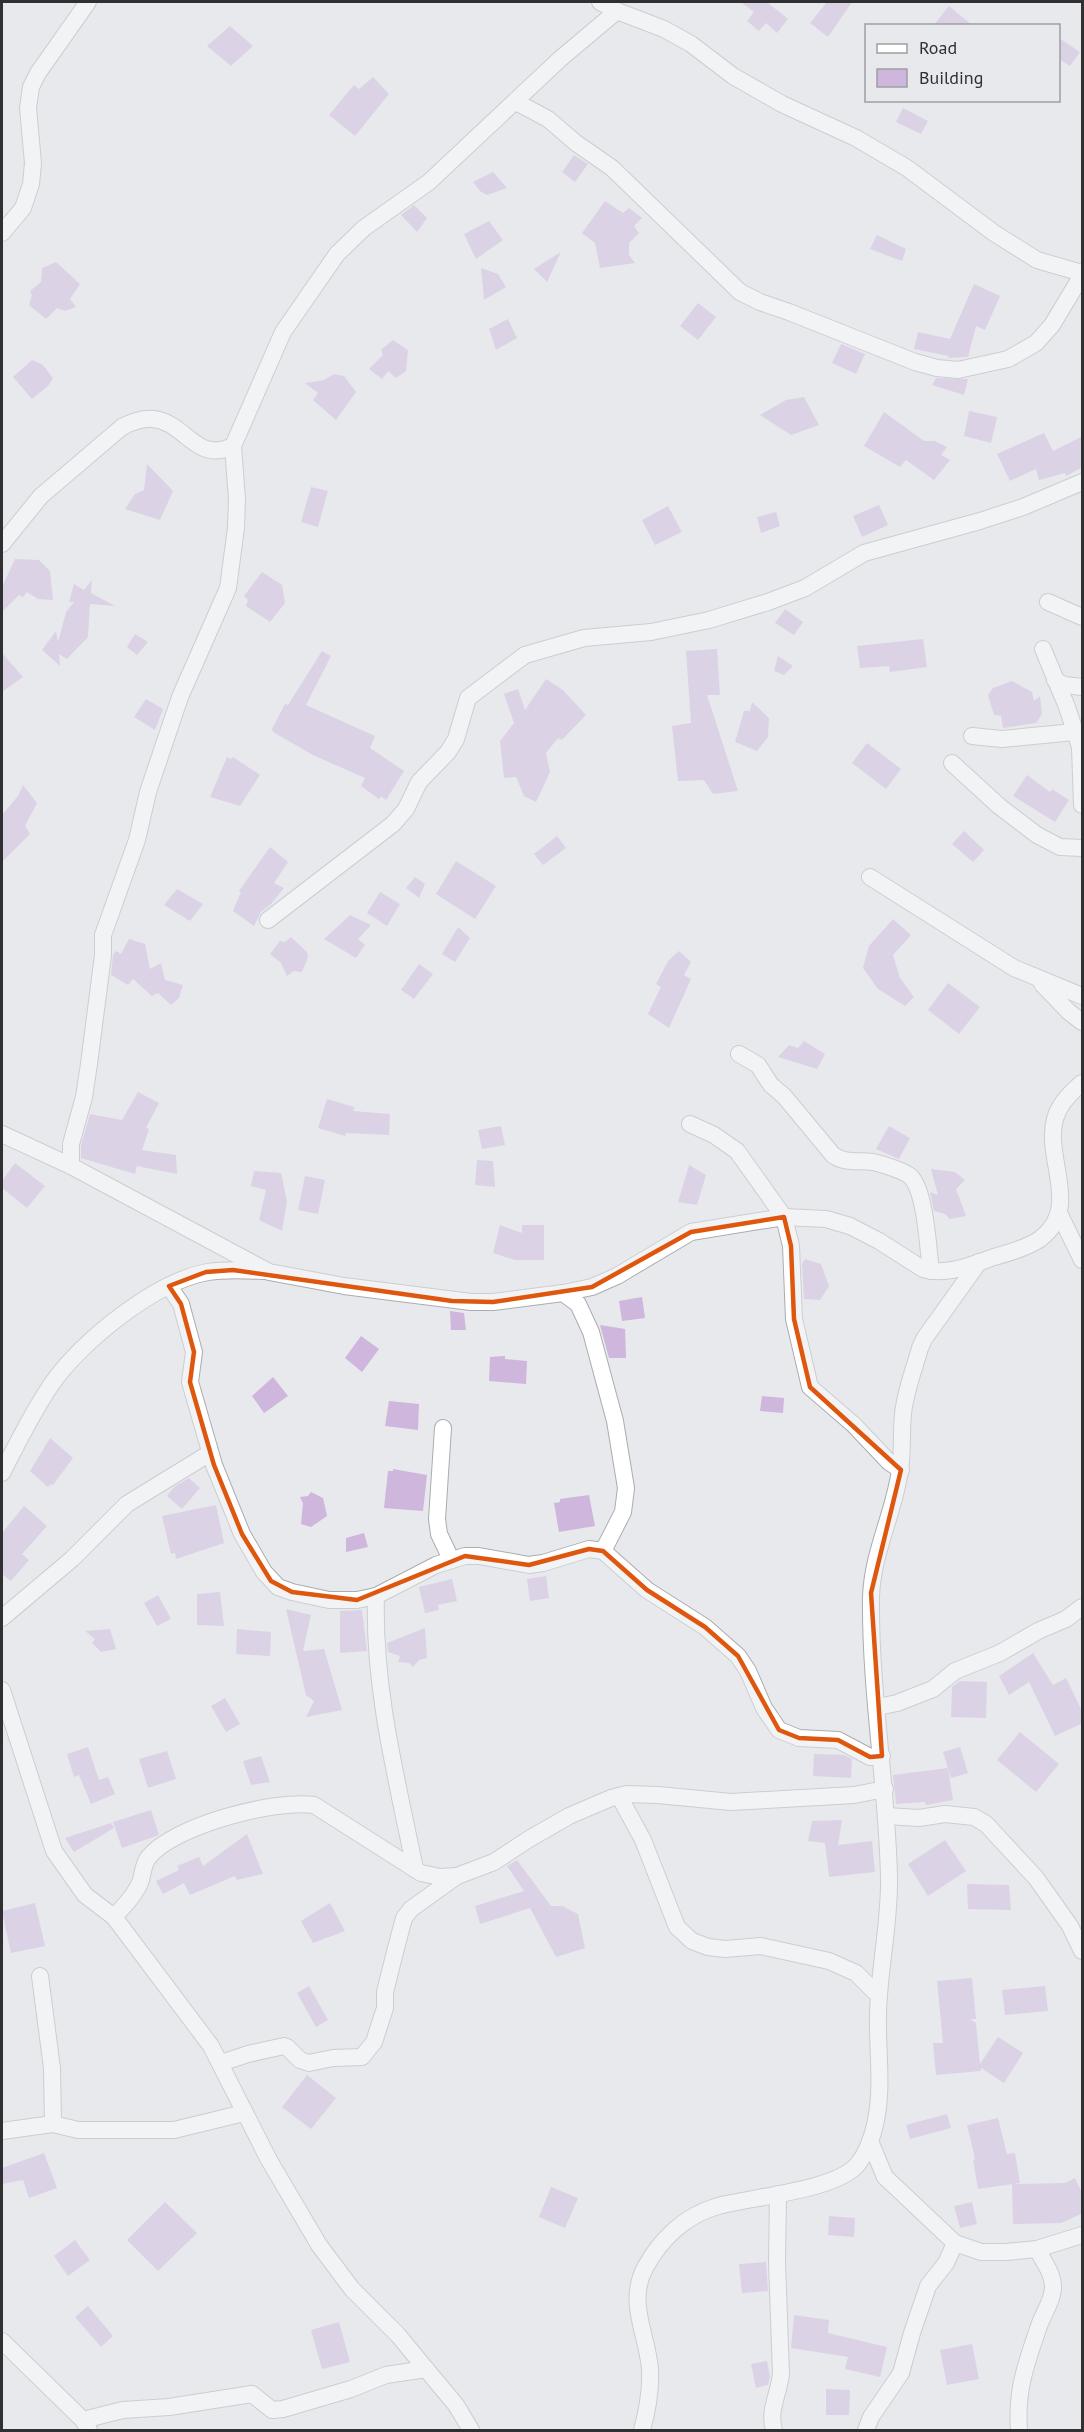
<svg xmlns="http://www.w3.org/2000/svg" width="1084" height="2432" font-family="'PT Sans',sans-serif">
<rect width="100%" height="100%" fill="#e7e9ec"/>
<g fill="#ceb6dc">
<path d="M741,2H767L788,19L777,33L766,23L759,31L747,21L754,12Z"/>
<path d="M827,2H852L828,37L810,23Z"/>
<path d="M949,6L973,26H933Z"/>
<path d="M230,26L253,46L231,66L207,46Z"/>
<path d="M1059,38L1080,52L1070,66L1059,59Z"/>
<path d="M373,77L389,94L355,136L329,115L354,85L359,89Z"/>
<path d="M903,108L928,121L921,134L896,122Z"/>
<path d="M574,155L588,164L575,182L562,172Z"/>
<path d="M493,172L507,188L487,195L480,191L473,182Z"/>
<path d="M605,201L623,213L629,208L642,218L634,226L639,233L629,243V255L635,263L600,268L595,243L582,233Z"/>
<path d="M414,205L427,218L417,232L401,215Z"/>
<path d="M489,221L503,240L476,259L464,234Z"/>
<path d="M877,235L906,249L902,261L870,249Z"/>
<path d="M561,252L547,282L534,269Z"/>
<path d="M56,262L80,284L70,299L76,307L65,311L57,308L46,319L29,305L32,295L30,291L41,282L42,268Z"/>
<path d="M481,268L498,274L506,287L484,300Z"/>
<path d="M974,284L1000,296L985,330L976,326L968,357L947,358L949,356L914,349L918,332L950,339Z"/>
<path d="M698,303L716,317L698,340L680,326Z"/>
<path d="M508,319L517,338L496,350L489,329Z"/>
<path d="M393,340L408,350L406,371L396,378L388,371L382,379L369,369L383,355L381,350Z"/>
<path d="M841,344L865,354L856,374L832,363Z"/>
<path d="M32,360L42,364L53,378L49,385L32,399L13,377Z"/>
<path d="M334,374L344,376L356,392L336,420L313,400L318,393L305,383L324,380Z"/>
<path d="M936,378L968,379L964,395L932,385Z"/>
<path d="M804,397L819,425L791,435L760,415L786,400Z"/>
<path d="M969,411L997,417L991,443L964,436Z"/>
<path d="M884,412L924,441H935L947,447L941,455L950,460L934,480L906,460L900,467L864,446Z"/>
<path d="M1044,433L1053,451L1083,436V467L1066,476L1065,473L1039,480L1036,469L1010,481L997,454Z"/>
<path d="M147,464L173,491L160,520L125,509L135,494L144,490Z"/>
<path d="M311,487L328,491L318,527L301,522Z"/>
<path d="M879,505L888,525L862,537L853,516Z"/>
<path d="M668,506L682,532L655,545L642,520Z"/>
<path d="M776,512L780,526L761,533L757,517Z"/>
<path d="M15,559L39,560L50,571L53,600L38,599L27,592L23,597L19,595L2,612V587Z"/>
<path d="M262,572L282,585L285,603L270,622L246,606L248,600L244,596Z"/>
<path d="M92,580L91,593L115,606L90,604L88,637L67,659L59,654L60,666L42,650L56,631L58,642L66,612L74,602H69L74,584L84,590Z"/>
<path d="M785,609L803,622L794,635L775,623Z"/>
<path d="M135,634L148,642L137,655L127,647Z"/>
<path d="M923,639L927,667L890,672L889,666L860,668L857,646Z"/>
<path d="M717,649L720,695H707L738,791L713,794L704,780L678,781L672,726L691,723L686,651Z"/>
<path d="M322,651L331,656L306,705L375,736L370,748L404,771L386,800L381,796L379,799L361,786L365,778L313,755L273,732L272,729L285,704L288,705Z"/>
<path d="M2,653L23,677L2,692Z"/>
<path d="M778,656L793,666L784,675L774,671Z"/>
<path d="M546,679L563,690L586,715L562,740L558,738L546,753L550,772L536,802L524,796L516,777L504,778L500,741L514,723L504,694L518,689L525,710Z"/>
<path d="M1012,681L1032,692L1034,701L1040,696L1042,714L1036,723L1003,728L1001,716L994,715L988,695L993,688Z"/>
<path d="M146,699L163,709L155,730L134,717Z"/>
<path d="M752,702L769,718L768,737L757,751L735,742L744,711H750Z"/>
<path d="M867,743L901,769L886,789L852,763Z"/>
<path d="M227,757L231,759L233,757L260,775L240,806L210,797Z"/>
<path d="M1027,775L1050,792L1052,789L1069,800L1055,822L1013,796Z"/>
<path d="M23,785L37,803L25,826L30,834L2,862V815L18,796Z"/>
<path d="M964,831L984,850L973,862L952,844Z"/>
<path d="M557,836L566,848L543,865L534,854Z"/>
<path d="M270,847L288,862L274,883L284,888L271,904L261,912L254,926L233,911L241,892L239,891Z"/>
<path d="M456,861L496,886L475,919L436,894Z"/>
<path d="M415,877L425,884L419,898L406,888Z"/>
<path d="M177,889L203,904L190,921L164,905Z"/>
<path d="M380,892L400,904L387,926L367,913Z"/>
<path d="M350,915L371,925L358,939L365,945L356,958L324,939Z"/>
<path d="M893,919L911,935L893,955L900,978L914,997L905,1006L878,989L863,968L869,946Z"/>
<path d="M458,927L470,938L455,962L442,954Z"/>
<path d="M291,937L307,952L308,957L302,972L294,971L287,976L281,963L270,954L280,941L285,942Z"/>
<path d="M129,939L145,944L150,969L161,963L165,980L183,985L179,998L171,1005L158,993L152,996L133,979L128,985L111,975L113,955L116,951L121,954Z"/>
<path d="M679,951L691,962L684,975L691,979L669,1028L648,1014L661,987L656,984L668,961Z"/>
<path d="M419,964L433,974L414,999L401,990Z"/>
<path d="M948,983L980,1007L959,1034L928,1010Z"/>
<path d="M804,1041L825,1054L817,1069L778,1057L789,1045L798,1048Z"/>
<path d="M138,1092L159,1103L146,1128L149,1129L142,1150L176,1155L177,1174L137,1166L135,1174L81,1158V1145L90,1114L122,1120Z"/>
<path d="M327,1099L354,1107L353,1111L390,1114L389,1135L346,1133L345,1136L318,1128Z"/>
<path d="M501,1126L505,1145L482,1149L478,1130Z"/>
<path d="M889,1126L910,1138L899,1159L876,1149Z"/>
<path d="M477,1160L493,1161L495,1187L475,1185Z"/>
<path d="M15,1163L45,1186L27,1208L2,1188V1181Z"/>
<path d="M689,1165L706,1175L697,1205L678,1202Z"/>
<path d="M931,1169L955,1172L965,1180L956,1189L966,1216L950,1219L945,1214L934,1211L930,1192L938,1195Z"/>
<path d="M254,1171L281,1173L287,1201L282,1231L259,1220L266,1190L251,1186Z"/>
<path d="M305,1176L325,1180L318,1214L298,1210Z"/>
<path d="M500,1225L522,1233V1225H544V1260H515L493,1253Z"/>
<path d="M805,1259L821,1264L829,1286L820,1300L804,1299L802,1264Z"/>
<path d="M642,1297L645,1318L622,1321L619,1301Z"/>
<path d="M450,1311L464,1313L466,1330H451Z"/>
<path d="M600,1325L625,1329L626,1358H609Z"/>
<path d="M361,1336L379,1349L362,1372L345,1358Z"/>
<path d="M505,1356V1359L527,1361L526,1384L489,1381L490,1357Z"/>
<path d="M273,1377L288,1396L264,1413L252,1396Z"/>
<path d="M762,1396L784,1398L783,1413L760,1411Z"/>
<path d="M389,1401L419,1404L418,1430L385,1426Z"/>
<path d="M50,1438L73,1458L53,1485L51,1484L48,1487L30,1471Z"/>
<path d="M393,1469L427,1475L423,1511L384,1508L388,1471H393Z"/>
<path d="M189,1478L200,1488L182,1509L167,1496L174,1487Z"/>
<path d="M311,1492L323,1498L327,1516L311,1527L301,1524L303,1503L300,1497L308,1496Z"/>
<path d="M589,1495L595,1526L559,1532L554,1503L560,1502V1499Z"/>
<path d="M216,1505L224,1543L176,1559L175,1553L171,1554L162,1516Z"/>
<path d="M24,1506L47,1526L22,1554L29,1560L11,1581L2,1574V1533Z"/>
<path d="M364,1533L368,1547L346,1552V1538Z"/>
<path d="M546,1576L549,1598L530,1601L527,1579Z"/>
<path d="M452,1579L457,1601L438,1605L439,1610L425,1613L419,1587Z"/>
<path d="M220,1592L224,1626L197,1625V1594Z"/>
<path d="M158,1595L171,1619L157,1626L144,1603Z"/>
<path d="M286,1609L311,1615L303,1651L324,1649L342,1710L306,1717L314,1701L306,1695Z"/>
<path d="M362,1610L367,1651L340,1653V1611Z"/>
<path d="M425,1628L427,1658L419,1660L413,1667L409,1663L398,1662L400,1656L388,1652L387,1643Z"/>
<path d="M110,1629L116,1649L101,1652L92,1643L95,1639L85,1631Z"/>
<path d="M237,1629L271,1632L270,1656L236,1654Z"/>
<path d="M1033,1653L1053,1685L1066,1678L1083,1713V1723L1055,1736L1029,1682L1009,1695L999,1676Z"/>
<path d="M960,1681L987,1682L986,1718L951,1717L952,1687Z"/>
<path d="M225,1698L240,1724L226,1732L211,1706Z"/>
<path d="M1020,1732L1059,1764L1036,1792L997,1760Z"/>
<path d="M88,1747L99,1780L108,1777L115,1794L91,1804L79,1775L74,1777L67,1754Z"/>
<path d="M960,1747L968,1773L951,1778L943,1752Z"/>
<path d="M167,1751L176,1779L148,1788L139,1759Z"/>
<path d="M814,1754L844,1755L852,1759L851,1778L813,1776Z"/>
<path d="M261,1756L270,1782L251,1785L243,1761Z"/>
<path d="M948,1768L953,1800L926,1805L925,1802L896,1804L893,1775Z"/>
<path d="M151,1810L159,1835L122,1848L113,1822Z"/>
<path d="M842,1820L838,1845L872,1841L875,1872L829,1877L825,1843L808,1841L812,1821Z"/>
<path d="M111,1823L114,1828L74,1852L65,1838Z"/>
<path d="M247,1834L263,1874L237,1880L235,1876L190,1895L184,1883L163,1894L156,1881L179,1870L177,1866L199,1857L203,1866Z"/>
<path d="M945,1840L966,1871L928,1896L908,1864Z"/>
<path d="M517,1860L551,1906H562L578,1914L585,1948L556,1957L530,1908L480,1924L475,1906L524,1891L507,1866Z"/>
<path d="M967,1884L1009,1885L1011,1910L968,1909Z"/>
<path d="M35,1903L45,1946L11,1953L2,1911Z"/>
<path d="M330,1903L345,1931L313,1943L301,1921Z"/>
<path d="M972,1978L976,2019H970L976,2023L980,2064L998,2037L1023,2053L1004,2083L981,2068V2071L936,2075L933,2043H943L937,1981Z"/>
<path d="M309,1986L328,2020L316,2027L297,1993Z"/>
<path d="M1045,1986L1048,2011L1005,2015L1002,1990Z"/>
<path d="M307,2075L336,2098L311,2129L282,2107Z"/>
<path d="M947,2114L951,2128L910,2139L906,2125Z"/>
<path d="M998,2118L1007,2154L1015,2153L1020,2183L978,2189L973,2160L975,2159L967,2125Z"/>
<path d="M44,2153L57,2188L29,2198L23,2180L2,2184V2168Z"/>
<path d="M1075,2178L1083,2195V2213L1061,2223L1013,2224L1012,2184L1065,2183Z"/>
<path d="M551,2187L578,2198L565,2228L539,2217Z"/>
<path d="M165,2202L197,2233L158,2271L127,2240Z"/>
<path d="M972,2202L977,2224L960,2228L954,2206Z"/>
<path d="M829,2216L855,2218L854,2237L828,2235Z"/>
<path d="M75,2240L90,2260L68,2276L54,2256Z"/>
<path d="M766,2262L768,2291L742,2293L739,2264Z"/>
<path d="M88,2306L113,2336L101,2347L75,2317Z"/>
<path d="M794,2315L829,2320L828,2333L887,2347L880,2377L845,2369L848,2357L791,2348Z"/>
<path d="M339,2322L350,2362L322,2369L311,2330Z"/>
<path d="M972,2344L979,2379L947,2385L940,2350Z"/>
<path d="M767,2361L770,2377L768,2385L756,2388L751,2364Z"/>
<path d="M826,2389L850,2390L849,2415H826Z"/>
</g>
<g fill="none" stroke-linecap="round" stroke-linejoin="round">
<g stroke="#abacaf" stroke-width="18">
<g id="minor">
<path d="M600,2L617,11L664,29L691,44L733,76L782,104L856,138L907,168L994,233L1037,260L1082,273"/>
<path d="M516,102L548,119L576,143L612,168L740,292L760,302L789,312L915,362L937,368L958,370L1008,359L1036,343L1052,325L1082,275"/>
<path d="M2,233L23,208L31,184L33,163L28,108L31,87L38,73L88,2"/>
<path d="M2,544L41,496L122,427C132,422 142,418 153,419C186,422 195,464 233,446"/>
<path d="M1048,602L1082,617"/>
<path d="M1043,649L1067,707L1080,747L1082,805"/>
<path d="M1055,680L1064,685L1082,687"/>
<path d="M972,736L1002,739L1074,732"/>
<path d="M952,763L999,806L1037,835L1060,847L1082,848"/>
<path d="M870,877L1014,968L1082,996"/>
<path d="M268,920L393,824L406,809L419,782L448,752L456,739L468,698L525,655L584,638L651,632L709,620L768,602L805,588L864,553L980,521L1023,507L1082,482"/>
<path d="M1042,984L1069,1012L1082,1022"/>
<path d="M739,1054L758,1065L771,1085L784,1096L833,1155C845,1164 859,1160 873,1162C882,1164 905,1171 911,1177C926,1193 928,1250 931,1271"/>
<path d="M690,1124L714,1135L737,1151L784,1217L791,1246L794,1319L810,1387L854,1425L889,1462L901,1470"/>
<path d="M2,1134L71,1166L269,1272L344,1286L471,1302H493L563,1293L592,1287L617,1276L691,1232L784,1217L826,1219L850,1226L879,1241L923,1269C947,1276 971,1265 994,1257C1009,1253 1027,1248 1040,1239C1082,1208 1044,1159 1055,1119C1059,1104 1071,1092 1082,1083"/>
<path d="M71,1166V1144L84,1097L89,1064L103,955V935L137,840L148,792L180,697L228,588L236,528L237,499L233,446L283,332L337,254L364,228L429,182L560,59L617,11"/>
<path d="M1060,1215L1082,1260"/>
<path d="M169,1286L181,1304L194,1352L190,1382L214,1465L242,1534L264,1572L278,1587L292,1592L329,1600H357L376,1596L436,1565L465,1556H479L529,1565L543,1563L589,1549L603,1551L647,1590L705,1627L738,1656L748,1671L764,1708L779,1730L799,1738L838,1740L870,1757L882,1756"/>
<path d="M563,1293L578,1304L591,1332L615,1421L626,1488L623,1512L603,1551"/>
<path d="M443,1428L437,1519L439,1534L451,1559"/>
<path d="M2,1473C17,1444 32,1413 51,1385C80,1342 156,1281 208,1272C226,1269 245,1270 263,1271"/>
<path d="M376,1596C373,1688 397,1780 415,1869"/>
<path d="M2,1618L72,1559L127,1504L210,1453"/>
<path d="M2,1690L54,1851L85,1895L114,1917L211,2046L269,2160L319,2245L352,2289L398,2335L426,2369L456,2405L471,2430"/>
<path d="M878,1707L897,1703L933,1689L955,1671L1000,1653L1038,1631L1066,1619L1082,1607"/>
<path d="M619,1796L643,1840L677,1927L692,1941L708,1947L725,1949L761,1946L829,1961L856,1973L875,1992L879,1991"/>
<path d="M887,1816L919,1818L945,1814L974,1817L986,1824L1036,1878L1070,1926L1082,1951"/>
<path d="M114,1917C124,1906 136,1894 141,1880C143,1873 143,1865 148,1858C172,1826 275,1799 314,1805L421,1873L440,1877L457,1876"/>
<path d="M40,1976L52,2068L53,2124"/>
<path d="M221,2063L248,2054L284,2046L287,2047L300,2060L309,2063L333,2058L362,2057L374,2042L385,2008V1992L395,1952L404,1918L411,1909L457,1876L494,1862L529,1839L569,1816L611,1798L627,1794L658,1795L731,1802L854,1795L885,1789"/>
<path d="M2,2131L53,2124L78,2130H174L244,2113"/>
<path d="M870,2141L885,2177L955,2243L981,2252H1006L1037,2249L1082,2235"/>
<path d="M2,2341L83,2420L89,2430"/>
<path d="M83,2420L123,2410L169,2407L252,2394L272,2410L283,2409L351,2389L386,2375L426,2369"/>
<path d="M642,2430C647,2412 651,2389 650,2369C647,2333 626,2301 646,2266C661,2239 685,2216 715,2207C748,2197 835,2191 857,2165C867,2153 873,2135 876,2120C883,2085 877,2049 878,2014C879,1968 890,1923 889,1877C887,1784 870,1691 871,1598C872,1553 894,1514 900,1470C903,1452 901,1433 903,1414C905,1392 914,1370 920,1348L924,1339L979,1262"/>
<path d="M774,2430C768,2410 779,2394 781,2374L777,2262L778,2194"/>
<path d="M866,2430L871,2417L901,2373L912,2333L928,2286L946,2263L955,2243"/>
<path d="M1019,2430C1016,2390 1026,2364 1039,2326C1043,2314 1053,2300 1053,2287C1053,2273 1043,2261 1037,2249"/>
</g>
</g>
<use href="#minor" stroke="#fff" stroke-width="16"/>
</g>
<path d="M0 0H1084V2432H0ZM784,1217L791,1246L794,1319L810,1387L901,1470L871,1593L882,1756L870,1757L838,1740L799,1738L779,1730L738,1656L705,1627L647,1590L603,1551L589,1549L529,1565L465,1556L357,1600L292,1592L271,1581L242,1534L214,1465L190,1382L194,1352L181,1304L169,1286L206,1272L233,1270L452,1301L493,1302L592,1287L691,1232Z" fill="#e7e9ec" fill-opacity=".55" fill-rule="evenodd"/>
<path fill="none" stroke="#df570e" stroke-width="4.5" stroke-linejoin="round" d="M784,1217L791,1246L794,1319L810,1387L901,1470L871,1593L882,1756L870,1757L838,1740L799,1738L779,1730L738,1656L705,1627L647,1590L603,1551L589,1549L529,1565L465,1556L357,1600L292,1592L271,1581L242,1534L214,1465L190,1382L194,1352L181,1304L169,1286L206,1272L233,1270L452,1301L493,1302L592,1287L691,1232Z"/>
<rect width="1084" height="2432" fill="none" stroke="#303032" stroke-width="6"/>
<rect x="865" y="24" width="195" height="78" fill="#e7e9ec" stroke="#9e9fa2" stroke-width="1.5"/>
<rect x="877" y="44" width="30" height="9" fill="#ffffff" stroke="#9e9fa2" stroke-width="1.5"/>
<text x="919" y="54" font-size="18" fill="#303032">Road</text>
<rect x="877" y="69" width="30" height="18" fill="#ceb6dc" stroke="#9e9fa2" stroke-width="1.5"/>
<text x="919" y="84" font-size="18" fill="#303032">Building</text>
</svg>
